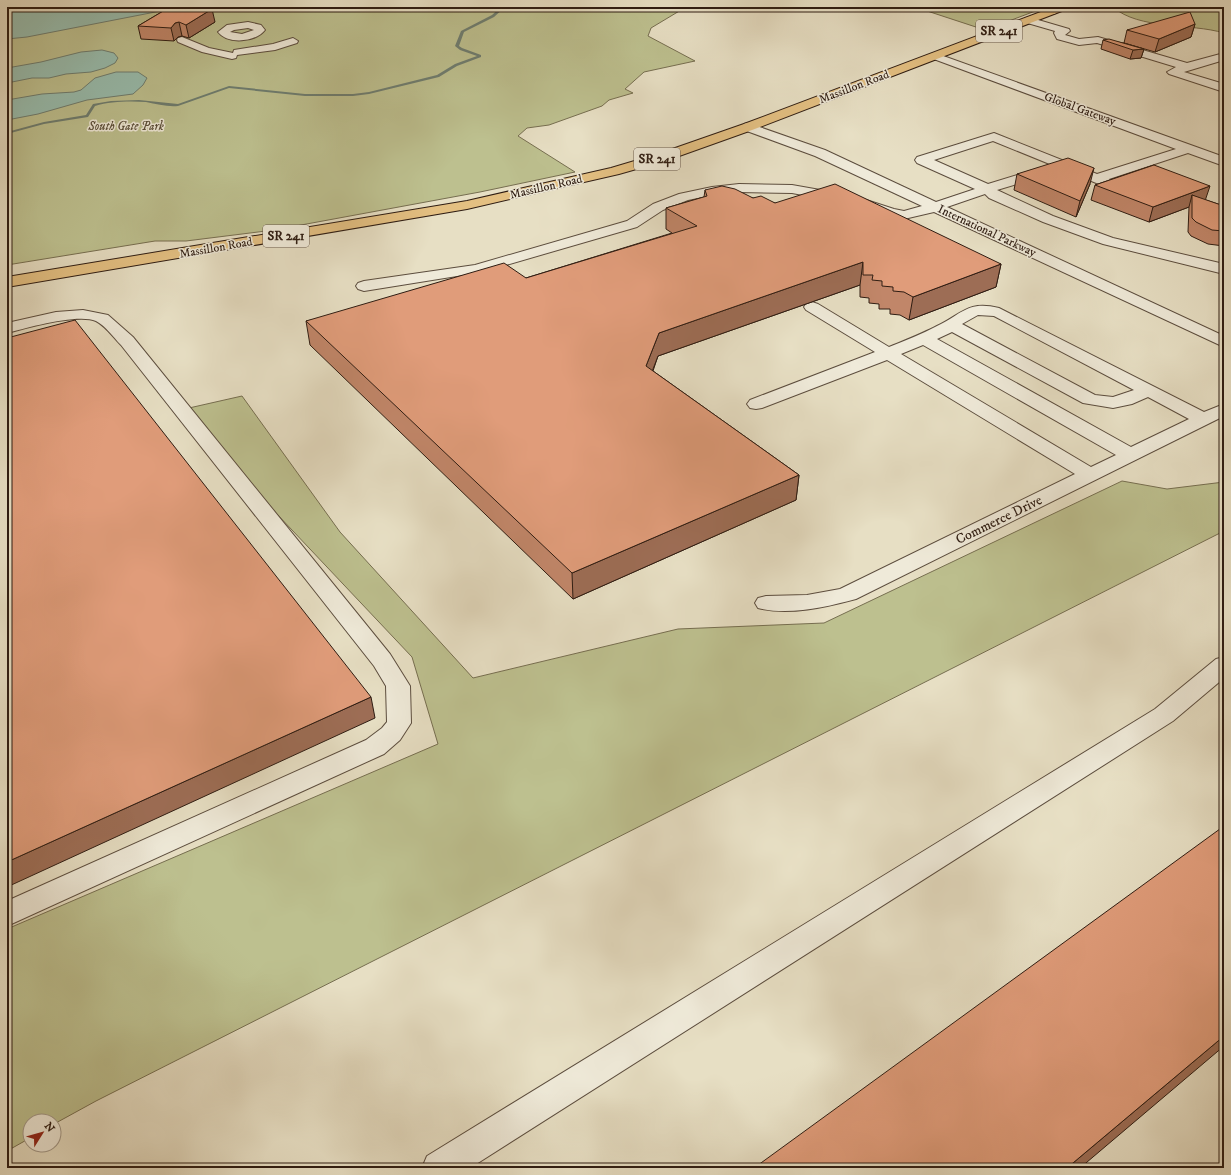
<svg xmlns="http://www.w3.org/2000/svg" width="1231" height="1175" font-family="'IM FELL DW Pica',serif">
<rect width="100%" height="100%" fill="#e7dfc4"/>
<filter id="stains"><feTurbulence type="fractalNoise" baseFrequency=".005" numOctaves="4"/><feColorMatrix values="0 0 0 0 .2 0 0 0 0 .09 0 0 0 0 .02 0 0 0 .5 -.17"/></filter>
<radialGradient id="worn" r=".72"><stop offset=".6" stop-color="#630" stop-opacity="0"/><stop offset="1" stop-color="#630" stop-opacity=".3"/></radialGradient>
<g fill="#bdc08f" stroke="#766e50">
<path d="M7,7H683L681,10L651,28L648,36L695,61L644,72L625,89L633,93L609,100L602,106L549,125L527,128L518,136L575,172L480,192L274,230L186,241H155L7,265Z"/>
<path d="M915,7H1046L985,30Z"/>
<path d="M1113,7H1224V33C1191,23 1139,30 1113,7Z"/>
<path d="M242,396L340,532L473,678L678,629L824,623L1122,481L1167,489L1224,482V531L96,1101L54,1124V1121H30V1138L7,1151V929L438,744L412,657L224,458L189,408Z"/>
</g>
<g fill="#98bdae" stroke="#6e7d70">
<path d="M7,7H97L111,11L139,7H181L27,37L7,39Z"/>
<path d="M102,50L114,53L118,58L115,63L105,68L91,72L66,74L49,78H32L7,83V68L41,62L81,52Z"/>
<path d="M116,72H138L147,78L143,85L133,94L87,100L38,114L7,120V100L42,94L74,92L81,90L95,78Z"/>
</g>
<g fill="none" stroke-linecap="round" stroke-linejoin="round">
<path fill="#6e7d70" fill-rule="evenodd" d="M501,7H505L494,17L464,32L459,46L462,48L481,55V57L457,66L439,77L369,94L353,96H305L229,88L178,106C167,107 157,104 146,102C131,101 111,101 95,106L88,117L44,124L7,134V132L44,122L86,115L93,104L111,101L139,100L178,104L229,86L305,94H353L369,92L437,75L455,64L477,56L460,50L455,46L461,31L492,15Z"/>
<g stroke="#5c4d3e" stroke-width="2">
<g id="minor">
<path d="M1039,7H1053L1059,11L1054,14Z"/>
<path d="M1028,17L1069,29L1070,31L1065,35L1079,39L1098,37L1187,63L1224,53V60L1184,72L1224,84V92L1169,74L1167,72L1176,67L1097,43L1079,45L1057,39L1054,33L1055,31L1024,22L1023,20Z"/>
<path d="M248,22L261,25L265,30C256,42 228,45 218,32L227,25ZM248,28L254,30L242,34L230,32L234,30Z"/>
<path d="M182,37L209,48L233,53L234,50L273,44L293,38L298,41L297,43L275,50L237,55L236,58L232,59L202,52L178,42L177,40L178,38Z"/>
<path d="M935,53L1224,157V166L1188,153L1109,179L1118,185L1116,188L1111,189L993,141L934,160L988,184L1040,168H1050L1052,171L1050,174L997,190L1053,216L1113,238L1224,264V274L1103,244L1043,222L989,198L985,194L947,207L1224,336V347L934,212L904,219L886,216L851,204L792,193L739,192L712,195L688,200L663,210L637,227L482,272L364,291L358,289L356,286L358,283L364,281L475,265L627,221L653,204L679,194L712,187L739,184L792,185L854,196L894,209L904,211L922,206L815,156L744,130L742,127L744,124L748,123L825,150L936,202L975,189L917,163L915,160L917,157L994,133L1097,174L1176,149L931,58L929,56Z"/>
<path d="M812,302L818,304L889,347C906,340 922,334 937,326C962,314 968,300 999,308L1204,412L1224,404V416L856,599C826,607 789,616 758,608L755,603L758,598L766,596L807,595L840,589L1075,474L887,360L762,408L756,409L750,408L747,404L750,400L875,352L806,310L804,307L806,304ZM978,315L994,316L1134,390L1113,397L1095,395L962,324ZM952,332L1083,403L1113,408L1132,404L1148,397L1189,419L1131,447L937,339ZM923,345L1116,455L1091,467L901,354Z"/>
<path d="M83,310L108,315L133,337L390,654L410,686L411,723L400,740L384,754L7,926V901L366,740L382,728L387,722L386,686L374,666L121,345C113,337 106,326 96,321C78,313 26,328 7,333V323L56,312Z"/>
<path d="M1224,657V678L1173,721L470,1168H422L427,1156L1155,709L1216,659Z"/>
</g>
</g>
<g stroke="#2e1c12" stroke-width="2">
<path id="major" d="M1054,7H1068L1067,9L752,130L668,160L619,174L467,209L7,287V277L467,201L611,168L658,154L744,124Z"/>
</g>
<use href="#minor" fill="#efead9" fill-rule="evenodd"/>
<use href="#major" fill="#e4c082" fill-rule="evenodd"/>
</g>
<g fill="#c18669" stroke="#2e1c12">
<path d="M170,7L215,22L189,38L182,36L178,37L174,41L141,39L138,26Z"/>
<path d="M1195,24L1191,37L1155,52L1124,43L1144,49L1141,58L1130,59L1101,49L1103,40L1124,43L1127,30Z"/>
<path d="M1154,165L1206,200L1224,206V246L1208,244L1191,236L1188,232L1189,207L1149,222L1091,200L1095,185Z"/>
<path d="M1017,174L1090,184L1076,217L1014,190Z"/>
<path d="M705,190L753,198L775,203L1001,264L996,287L909,320L900,315L890,314V309H879V304L869,303V298L860,297V285L658,356L653,371L799,475L796,500L573,599L310,345L306,321L526,278L672,233L666,229V208L704,197Z"/>
</g>
<g fill="#9d6d55" stroke="#2e1c12">
<path d="M212,9L215,22L189,38L186,25Z"/>
<path d="M179,22L182,36L178,37L174,41L171,28L175,23Z"/>
<path d="M1195,24L1191,37L1155,52L1159,39Z"/>
<path d="M1144,49L1141,58L1130,59L1133,50Z"/>
<path d="M1094,168L1090,184L1076,217L1080,201Z"/>
<path d="M1210,186L1205,201L1192,195L1189,207L1149,222L1153,207Z"/>
<path d="M863,262L860,285L658,356L645,390L646,366L659,333Z"/>
<path d="M1001,264L996,287L909,320L913,297Z"/>
<path d="M799,475L796,500L573,599L572,573Z"/>
<path d="M371,697L375,718L7,887V862Z"/>
<path d="M1224,1036V1046L1080,1168H1067Z"/>
</g>
<g fill="#e09c7a" stroke="#2e1c12">
<path d="M170,7H187L212,9L186,25L179,22L175,23L171,28L138,26Z"/>
<path d="M1190,12L1195,24L1159,39L1127,30Z"/>
<path d="M1109,39L1144,49L1133,50L1103,40Z"/>
<path d="M1068,158L1094,168L1080,201L1017,174Z"/>
<path d="M1154,165L1210,186L1153,207L1095,185Z"/>
<path d="M835,184L1001,264L913,297L904,292L893,291V287L882,286V281L872,280L873,275H863V262L659,333L646,366L799,475L572,573L306,321L504,263L526,278L697,226L666,208L707,196L705,190L722,186L735,189L753,198L761,196L775,203Z"/>
<path d="M1192,195L1224,206V231L1212,230L1196,222L1192,218Z"/>
<path d="M75,320L371,697L7,862V338Z"/>
<path d="M1224,826V1036L1067,1168H754Z"/>
</g>
<g text-anchor="middle" dominant-baseline="central" stroke-width="3" stroke-linejoin="round" paint-order="stroke">
<g font-size="12" fill="#2e1c12" stroke="#efead9">
<text transform="translate(854 87) rotate(-21)">Massillon Road</text>
<text transform="translate(1080 109) rotate(20)">Global Gateway</text>
<text transform="translate(546 187) rotate(-13)">Massillon Road</text>
<text transform="translate(987 231) rotate(25)">International Parkway</text>
<text transform="translate(216 248) rotate(-10)">Massillon Road</text>
</g>
<g font-size="12" font-style="italic" fill="#594d38" stroke="#efead9">
<text x="126" y="126">South Gate Park</text>
</g>
<g fill="#efead9" stroke="#685a4e" stroke-width="1">
<rect x="976" y="20" width="46" height="22" rx="3"/>
<rect x="634" y="148" width="46" height="22" rx="3"/>
<rect x="263" y="225" width="46" height="22" rx="3"/>
</g>
<g font-size="13" font-weight="bold" fill="#2e1c12">
<text x="999" y="31">SR 241</text>
<text x="657" y="159">SR 241</text>
<text x="286" y="236">SR 241</text>
</g>
<g font-size="14" fill="#2e1c12" stroke="#efead9">
<text transform="translate(999 520) rotate(-26)">Commerce Drive</text>
</g>
</g>
<rect width="1231" height="1175" fill="none" stroke="#e7dfc4" stroke-width="24"/>
<rect x="8" y="8" width="1215" height="1159" fill="none" stroke="#2e1c12" stroke-width="2"/>
<rect x="12" y="12" width="1207" height="1151" fill="none" stroke="#2e1c12"/>
<g transform="translate(42 1133) rotate(53)"><circle r="19" fill="#efead9" stroke="#a29889"/>
<path d="M0-3L7 15L0 10L-7 15Z" fill="#8f2418"/>
<text y="-6" font-size="11" font-weight="bold" text-anchor="middle" fill="#2e1c12">N</text>
</g>
<rect width="100%" height="100%" filter="url(#stains)"/>
<rect width="100%" height="100%" fill="url(#worn)"/>
</svg>
